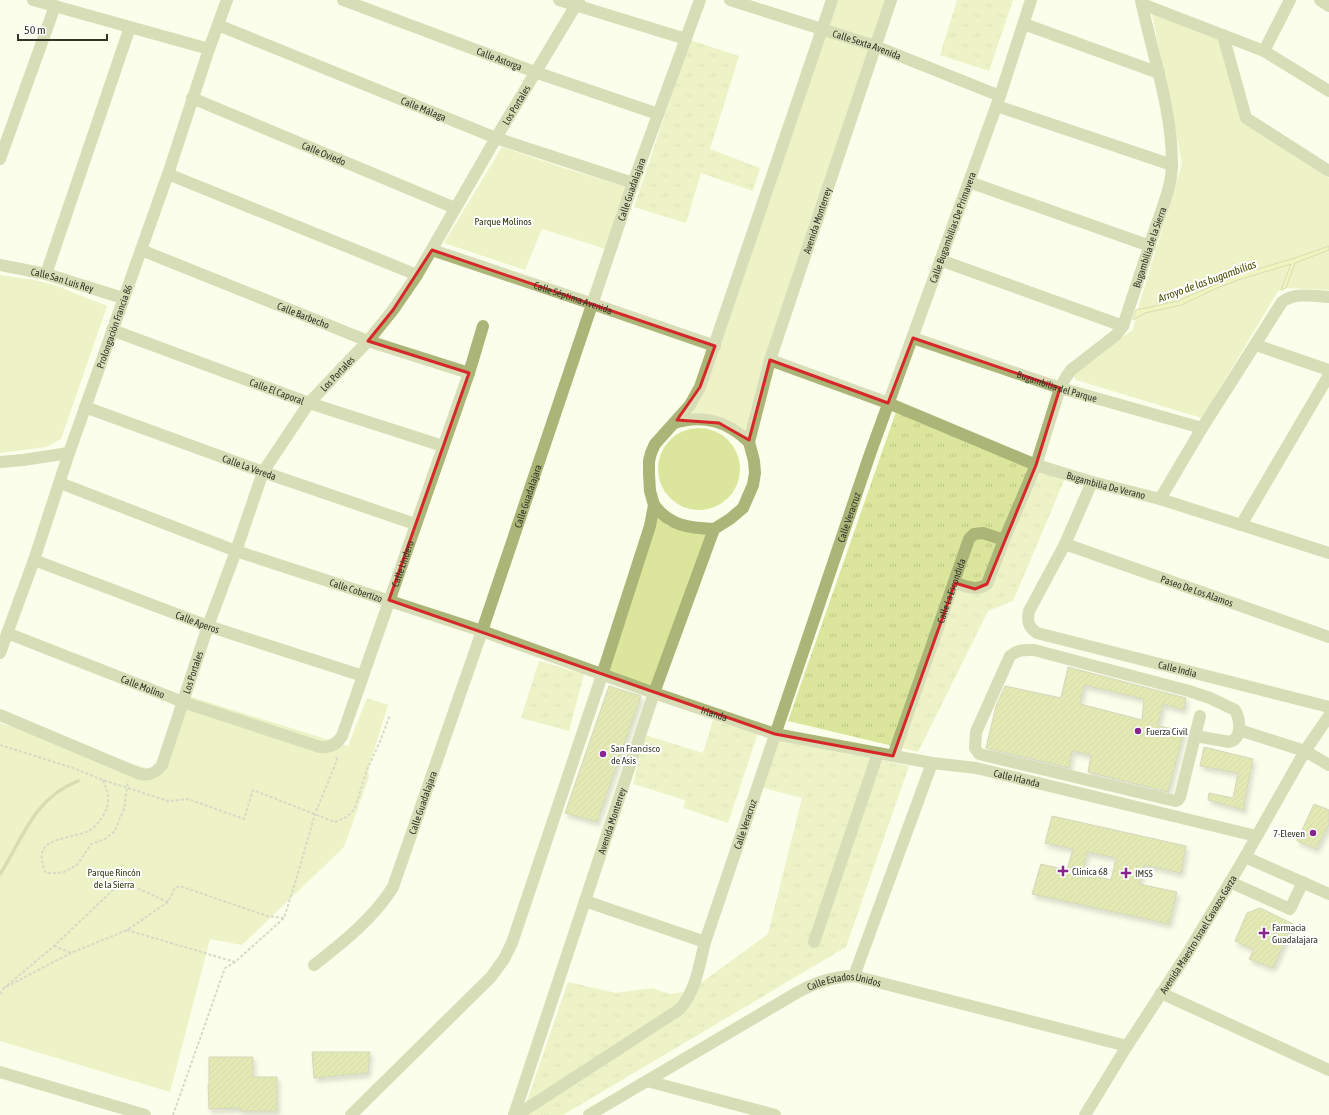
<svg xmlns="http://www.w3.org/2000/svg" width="1329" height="1115" font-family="'Asap Condensed',sans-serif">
<defs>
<pattern id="grass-tufts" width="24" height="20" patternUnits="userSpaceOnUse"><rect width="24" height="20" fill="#dbe69c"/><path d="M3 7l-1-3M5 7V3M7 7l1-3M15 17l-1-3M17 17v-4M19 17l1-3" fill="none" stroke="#bcc686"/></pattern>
<pattern id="building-hatch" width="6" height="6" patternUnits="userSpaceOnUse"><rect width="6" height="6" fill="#c4d170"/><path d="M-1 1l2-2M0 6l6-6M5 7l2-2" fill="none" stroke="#a9b461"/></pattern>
<filter id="shadow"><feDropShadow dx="2.5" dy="4" stdDeviation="2" flood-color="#0004"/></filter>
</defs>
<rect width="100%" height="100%" fill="#fbfeea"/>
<g fill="url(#grass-tufts)">
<path d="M957,0H1013L989,71L940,55Z"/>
<path d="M690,40L739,56L710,149L760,168L753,191L701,173L686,223L634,207Z"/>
<path d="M896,412L1069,469L1013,601L988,611L918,752L788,721Z"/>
<path d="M539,661L584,674L569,731L521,718Z"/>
<path d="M713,720L758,733L728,823L684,808L685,800L633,784L645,735L703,753Z"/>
<path d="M774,737L909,766L846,947L563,1115H518L528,1098L568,982L616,993L652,988L670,994L690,991L768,934L802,798L760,787Z"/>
</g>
<g fill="#dbe69c">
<path d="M832,0H891L749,442L738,432L686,420Z"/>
<path d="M1152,14L1220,38L1242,122L1329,178V290L1286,288L1278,291L1202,418L1076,380L1073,375L1077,366L1133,330L1137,312L1182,163Z"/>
<path d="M502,147L564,168L626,187L606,249L542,229L525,270L444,243Z"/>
<path d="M0,275L34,280L54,285L107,306L61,439L46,447L0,453Z"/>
<circle cx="699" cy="469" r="41"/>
<path d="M658,516L668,526L693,532H709L651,688L607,672Z"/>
<path d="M185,695L348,746L367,698L388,705L368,769L369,777L344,847L242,945L210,939L170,1092L0,1041V723L159,772Z"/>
</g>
<path fill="#dfec8a" stroke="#abb56c" d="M1329,246V250L1295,263L1286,288L1281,290L1291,264L1238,280L1217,288L1181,305L1145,313L1133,320L1136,310L1178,301L1237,275L1295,258Z"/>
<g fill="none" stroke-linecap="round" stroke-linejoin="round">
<path stroke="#abb56c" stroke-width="3.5" d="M0,874C24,837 33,799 78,781"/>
</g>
<g fill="url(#building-hatch)" stroke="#a3a888" fill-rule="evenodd" filter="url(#shadow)">
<path d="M1068,667L1186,698L1184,710L1163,704L1158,726L1184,731L1168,792L1088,772L1091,755L1072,751L1069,768L986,748L996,706L1005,686L1061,698ZM1084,685L1144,699L1142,720L1080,704Z"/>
<path d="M609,686L641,696L597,822L565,813Z"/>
<path d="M1204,747L1253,759L1245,799L1244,810L1208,800L1209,793L1233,798L1238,773L1200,766Z"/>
<path d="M1314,804L1329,810V825L1316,849L1297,841Z"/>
<path d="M1052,816L1186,846L1181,873L1144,865L1139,884L1177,892L1169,924L1032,894L1041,864L1067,870L1073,849L1045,843ZM1087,852L1116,858L1111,880L1082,873Z"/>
<path d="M1260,908L1293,924L1273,968L1249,959L1254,950L1235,941L1247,913Z"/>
<path d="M312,1052H370L368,1073L314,1078Z"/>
<path d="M209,1057H253V1077H277V1111H240V1108L209,1109L208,1085H209Z"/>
</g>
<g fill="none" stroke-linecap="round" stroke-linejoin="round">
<g stroke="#acae9d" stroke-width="2" stroke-dasharray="3 2" stroke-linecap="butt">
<path d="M0,745L73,768L103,780L168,801L188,799L244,819L253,790L335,822L347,817L355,808L367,770L381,739L390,715"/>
<path d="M103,780C110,797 111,807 98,823C96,825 94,828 92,829C71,842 28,833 46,873H56L64,872L77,865L91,844L105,839L114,832L124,809L128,781"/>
<path d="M168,902L132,886L122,884L116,887L54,946L4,988L71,953L127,930L168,902L175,888L180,886L267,916L284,918"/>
<path d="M127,930L235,962"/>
<path d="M54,946L71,953"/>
<path d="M0,994L4,988"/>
<path d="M173,1115L225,968L235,962L284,918L296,880L315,814L337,760L336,756"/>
</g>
<g stroke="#acb578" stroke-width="12">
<path d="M33,0L209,49"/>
<path id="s1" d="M343,0L535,72L658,114"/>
<path d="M559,0L686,39"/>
<path id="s2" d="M730,0L875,46L1000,96"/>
<path d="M1320,0L1329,6"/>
<path d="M1142,4L1264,51L1329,91"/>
<path d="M1024,24L1159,73"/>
<path id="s3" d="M218,25L496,138L633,183"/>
<path d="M1223,35L1246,118L1329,171"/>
<path d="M1264,51L1290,0"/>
<path id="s4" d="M192,98L455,208"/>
<path d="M997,106L1172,165"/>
<path d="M0,159L55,6"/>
<path d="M168,174L417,275"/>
<path d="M969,182L1150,246"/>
<path id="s5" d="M141,250L368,341L469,373"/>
<path id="s6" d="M432,250L593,304L715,346"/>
<path d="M940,260L1123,326"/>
<path id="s7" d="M0,265L46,274L123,298"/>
<path d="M46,274L130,27"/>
<path id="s8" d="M112,330L309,403L443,446"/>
<path id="s9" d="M913,338L1060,388L1202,428"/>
<path d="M1256,345L1329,370"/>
<path id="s10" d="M770,360L888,403L1036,465L1092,482L1160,499L1329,553"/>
<path id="s11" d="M85,407L263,472L415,524"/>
<path d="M674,423C703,414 727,421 749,442"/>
<path d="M0,462L23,460L69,453"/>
<path id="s12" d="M1092,482L1065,544L1029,611C1027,621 1028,627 1037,633L1329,707"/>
<path id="s13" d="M60,483L236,551L482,631L654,693L775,734L932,763L976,768L1256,836"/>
<path d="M1160,499L1202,428L1282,302C1294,292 1315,296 1329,297"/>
<path d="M654,505C670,526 689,528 714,529"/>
<path d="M1241,525L1329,375"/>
<path id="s14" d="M1065,544L1329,637"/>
<path id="s15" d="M34,560L208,626L363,676"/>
<path d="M955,583C966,586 977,592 987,584L1004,540"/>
<path id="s16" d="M7,633L183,702L320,747C330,748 337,744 342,736L469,373L483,326"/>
<path id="s17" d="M0,653L34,560L69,453L168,174L209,49L227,0"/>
<path id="s18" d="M0,715L140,774C150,776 156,773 162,765L208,626L236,551L263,472L309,403L368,341L393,310L417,275L496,138L579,0"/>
<path d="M1239,730L1305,751L1329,765"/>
<path d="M1196,736L1229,742C1243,739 1240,719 1235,710L1210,698L1189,691L1034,650C1025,650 1018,649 1010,656L976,732L975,748L979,754L1175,801L1178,800L1180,797L1200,716"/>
<path id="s19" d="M893,756L969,539L974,534L983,533L1004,540L1036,465L1060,388L1066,377L1071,370L1116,335L1123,326C1134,293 1145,259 1156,226C1163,206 1172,185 1172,164C1172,108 1152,54 1141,0"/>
<path d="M1245,857L1329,894"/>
<path d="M1230,882L1290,909L1303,882"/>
<path d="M585,901L705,942"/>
<path d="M814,942L878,753"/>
<path id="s20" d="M314,965C342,943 374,918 393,887L482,631L633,183L700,0"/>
<path d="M854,976L932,763"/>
<path d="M1161,993L1329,1070"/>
<path d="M0,1072L145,1115"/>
<path d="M647,1081L775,1115"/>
<path d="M351,1115L491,977L504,959L512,943L602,675L650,526L654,505L650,491L649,474V461L651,453L655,444L690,405L700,387L832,0"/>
<path id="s21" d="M514,1115L654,693L714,529L730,519L743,508L753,485L755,473L754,461L749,442L770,360L891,0"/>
<path id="s22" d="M517,1115L680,1009C696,990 699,966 705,942L870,454L1000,96L1031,0"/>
<path id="s23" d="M589,1115L798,992C817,982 832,977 854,976L1127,1046"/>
<path id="s24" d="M1085,1115L1127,1046L1187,954L1245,857L1305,751L1329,716"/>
</g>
</g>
<path d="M0 0H1329V1115H0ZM432,250L715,346L700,387L677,420L719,423L749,440L770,360L888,403L913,338L1060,388L1036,465L987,584L975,589L955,583L893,756L775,734L389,600L469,373L368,341L393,310Z" fill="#fbfeea" fill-opacity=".55" fill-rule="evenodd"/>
<path fill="none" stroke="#d62828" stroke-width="3" stroke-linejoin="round" d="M432,250L715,346L700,387L677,420L719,423L749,440L770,360L888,403L913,338L1060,388L1036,465L987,584L975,589L955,583L893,756L775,734L389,600L469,373L368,341L393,310Z"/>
<g fill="#87258e" stroke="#fff" stroke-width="1.5">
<circle cx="1138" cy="731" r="4"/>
<circle cx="603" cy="754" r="4"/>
<circle cx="1313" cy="833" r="4"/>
<path d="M1061 865h4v4h4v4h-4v4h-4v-4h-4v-4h4z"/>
<path d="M1124 867h4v4h4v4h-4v4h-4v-4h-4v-4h4z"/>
<path d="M1262 927h4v4h4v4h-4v4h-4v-4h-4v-4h4z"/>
</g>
<g text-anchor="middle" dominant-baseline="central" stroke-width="4" stroke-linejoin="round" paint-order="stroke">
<g font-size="10" fill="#333527" stroke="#fff">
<text stroke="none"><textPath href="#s2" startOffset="144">Calle Sexta Avenida</textPath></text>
<text stroke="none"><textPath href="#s1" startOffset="167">Calle Astorga</textPath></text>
<text stroke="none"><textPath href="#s18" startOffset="935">Los Portales</textPath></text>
<text stroke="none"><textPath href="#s3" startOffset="222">Calle Málaga</textPath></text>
<text stroke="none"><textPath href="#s4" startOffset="143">Calle Oviedo</textPath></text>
<text stroke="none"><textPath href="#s20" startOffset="849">Calle Guadalajara</textPath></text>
<text stroke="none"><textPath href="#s21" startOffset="956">Avenida Monterrey</textPath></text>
<text stroke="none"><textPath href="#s22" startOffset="1023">Calle Bugambilias De Primavera</textPath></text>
<text stroke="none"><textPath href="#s19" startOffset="603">Bugambilia de la Sierra</textPath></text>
<text stroke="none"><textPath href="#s7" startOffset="64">Calle San Luis Rey</textPath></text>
<text stroke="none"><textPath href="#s6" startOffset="149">Calle Séptima Avenida</textPath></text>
<text stroke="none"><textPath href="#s5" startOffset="175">Calle Barbecho</textPath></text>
<text stroke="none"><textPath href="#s17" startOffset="346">Prolongación Francia 86</textPath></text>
<text stroke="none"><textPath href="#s18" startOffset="611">Los Portales</textPath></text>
<text stroke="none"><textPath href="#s9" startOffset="152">Bugambilia del Parque</textPath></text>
<text stroke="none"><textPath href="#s8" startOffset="176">Calle El Caporal</textPath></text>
<text stroke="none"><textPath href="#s11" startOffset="175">Calle La Vereda</textPath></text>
<text stroke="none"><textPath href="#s10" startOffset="359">Bugambilia De Verano</textPath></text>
<text stroke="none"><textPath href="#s20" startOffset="525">Calle Guadalajara</textPath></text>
<text stroke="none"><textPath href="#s22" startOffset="715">Calle Veracruz</textPath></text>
<text stroke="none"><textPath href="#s16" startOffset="542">Calle Lindero</textPath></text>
<text stroke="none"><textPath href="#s13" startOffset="315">Calle Cobertizo</textPath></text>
<text stroke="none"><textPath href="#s14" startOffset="140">Paseo De Los Alamos</textPath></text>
<text stroke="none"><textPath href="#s19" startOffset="175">Calle La Escondida</textPath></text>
<text stroke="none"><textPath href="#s15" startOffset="175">Calle Aperos</textPath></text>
<text stroke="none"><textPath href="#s12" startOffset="314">Calle India</textPath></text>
<text stroke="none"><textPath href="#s18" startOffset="275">Los Portales</textPath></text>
<text stroke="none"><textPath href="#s16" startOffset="146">Calle Molino</textPath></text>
<text stroke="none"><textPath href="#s13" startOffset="694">Irlanda</textPath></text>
<text stroke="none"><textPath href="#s13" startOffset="1004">Calle Irlanda</textPath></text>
<text stroke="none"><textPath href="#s20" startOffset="201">Calle Guadalajara</textPath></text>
<text stroke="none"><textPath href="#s21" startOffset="310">Avenida Monterrey</textPath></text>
<text stroke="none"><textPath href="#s22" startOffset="391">Calle Veracruz</textPath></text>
<text stroke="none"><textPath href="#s24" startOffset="213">Avenida Maestro Israel Cavazos Garza</textPath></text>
<text stroke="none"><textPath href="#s23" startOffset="291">Calle Estados Unidos</textPath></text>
</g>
<g font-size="10" fill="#33370e" stroke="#fff">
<text x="503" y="221">Parque Molinos</text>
<text x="114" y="872">Parque Rincón<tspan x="114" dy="12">de la Sierra</tspan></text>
</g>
<g font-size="10" fill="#333527" stroke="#fff" text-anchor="start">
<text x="1146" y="731">Fuerza Civil</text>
<text x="611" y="748">San Francisco<tspan x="611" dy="12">de Asis</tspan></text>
<text x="1305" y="833" text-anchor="end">7-Eleven</text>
<text x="1072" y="871">Clinica 68</text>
<text x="1135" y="873">IMSS</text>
<text x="1272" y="927">Farmacia<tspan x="1272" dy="12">Guadalajara</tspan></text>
</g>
<g font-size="11" font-style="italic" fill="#474e00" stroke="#fff">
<text transform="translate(1207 281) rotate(-20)">Arroyo de las bugambilias</text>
</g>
</g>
<path d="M18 34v6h89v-6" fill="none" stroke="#333527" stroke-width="2"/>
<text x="24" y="34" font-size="12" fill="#333527" stroke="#ffffff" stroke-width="3" paint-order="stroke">50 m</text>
</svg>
